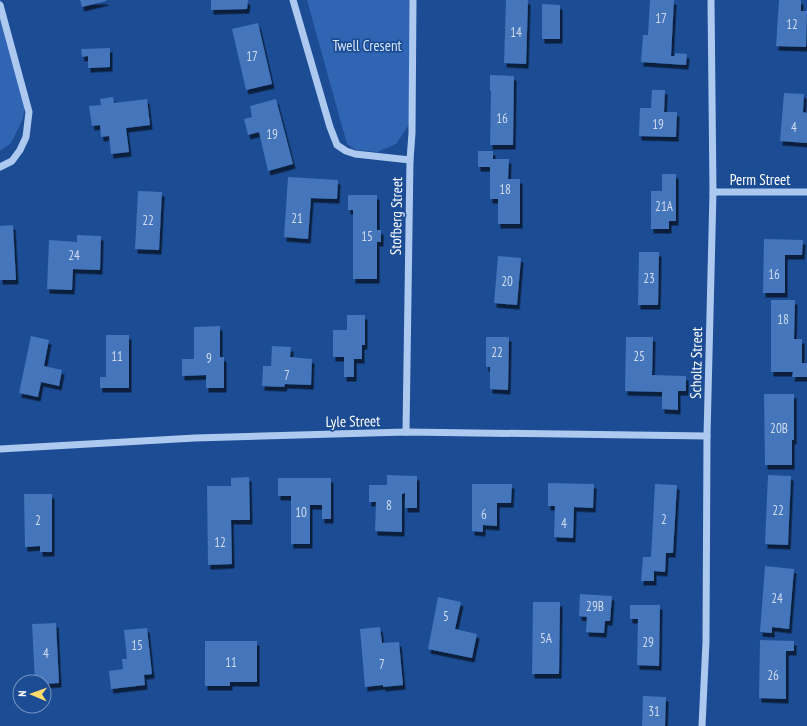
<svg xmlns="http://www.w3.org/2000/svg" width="807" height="726" font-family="'PT Sans Narrow',sans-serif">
<defs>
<filter id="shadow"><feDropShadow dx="2.5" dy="4.5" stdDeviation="0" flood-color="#0009"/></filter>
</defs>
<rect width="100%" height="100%" fill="#1b4c94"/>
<g fill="#2f65b2">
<path d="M0,0H1L28,96L22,121L11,143L0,151Z"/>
<path d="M307,0H411L412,120L396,144L377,152L356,150L347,144Z"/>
</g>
<g fill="#4475bb" filter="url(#shadow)">
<path d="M80,0H106V1L82,7Z"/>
<path d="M211,0H248L247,9L211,10Z"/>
<path d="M506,0H528L526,64L504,63Z"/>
<path d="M650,0H674L671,56H675V53L687,54L686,65L641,62L643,35H648Z"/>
<path d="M779,0H801V11H807L806,47L776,46Z"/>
<path d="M542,4L560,5V39H542Z"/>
<path d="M258,23L272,84L246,90L232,29Z"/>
<path d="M110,48V67L88,68V56L82,57L81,49Z"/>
<path d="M490,75L514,76L513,145H490L491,91H490Z"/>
<path d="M652,90H665L664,112H677L676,137L639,136L640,108H651Z"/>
<path d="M784,93L804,94L803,112L807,113V143L780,141Z"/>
<path d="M113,97L114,103L147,99L150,125L126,128L129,152L111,154L109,136L101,137L100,125L92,126L89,106L101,105L100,99Z"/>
<path d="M276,99L293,164L268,171L259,132L248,135L244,119L252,117L250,106Z"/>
<path d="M478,151H493V159H509L508,179H520V224H498V199H490V167H478Z"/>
<path d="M662,174H676V221H669V229H651V191H662Z"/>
<path d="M288,177L338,180L337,199L311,198L308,239L284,237Z"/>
<path d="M138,191L162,192L159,250L135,249Z"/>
<path d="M348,195H377V230H381V242H377V279H353V210H348Z"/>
<path d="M13,225L16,280H0V226Z"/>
<path d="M77,235L101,236L100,270L73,269L72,290L47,289L49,240L77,242Z"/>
<path d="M764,239L803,240L802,255H785V293H763Z"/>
<path d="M639,252H659L658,305H638Z"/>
<path d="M498,256L521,258L517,305L494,303Z"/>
<path d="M771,300H795L794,339H802V363H807V377H792L793,372H771Z"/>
<path d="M347,315H365V345H362V359H354V377H344V357H333V330H347Z"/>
<path d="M220,326V357H224V388H206V375L182,376V359H194V327Z"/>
<path d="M106,335H129V388H100V377H106Z"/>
<path d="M31,336L49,340L44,366L62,370L59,386L41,382L38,397L19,393Z"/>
<path d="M486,337H509L508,390L490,389V367H486Z"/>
<path d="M626,337H653L652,375L686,376V391H678V410L662,409V392L625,391Z"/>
<path d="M272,346L291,347L290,357L312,359L311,385L285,384L284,387L262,386L263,366H271Z"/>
<path d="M764,394H794V440H792V465H765Z"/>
<path d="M387,475L417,476V508H405V493L402,494V532L375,531L376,502H369V485H387Z"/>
<path d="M768,475L791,476L788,545L765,544Z"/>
<path d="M249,477L250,520H231L232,564L208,565L207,486H231V478Z"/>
<path d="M278,478H331V519H322V505H310V544H291V496H278Z"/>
<path d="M548,483L594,484L593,508L574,507L573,538L554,537L555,506H548Z"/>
<path d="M472,484H512L511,503H497V526L483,525V532L472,531Z"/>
<path d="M655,484L677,485L673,553H666L665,572L654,571V581H641L643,557H651Z"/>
<path d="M24,494H52V552H40V546L25,547Z"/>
<path d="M765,566L794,569L789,629L772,627V633L760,632Z"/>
<path d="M580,594L612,596L610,621H605L604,633L586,632L587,617L579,616Z"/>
<path d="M438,597L461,602L455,629L477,634L472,658L428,649Z"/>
<path d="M533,602H560L559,674H532Z"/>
<path d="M630,605H660L659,666L637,665L638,619H630Z"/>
<path d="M56,623L59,683L44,684V682H35L32,624Z"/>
<path d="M380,627L382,643L399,642L403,685L383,687V685L365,687L360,629Z"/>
<path d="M147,628L152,674L144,675L145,685L111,689L109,671L123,669L122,659H127L124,630Z"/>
<path d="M760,640L794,641V651H786V699L759,698Z"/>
<path d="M205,641H257V682H230V686H205Z"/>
<path d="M643,696L666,697L665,726H642Z"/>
</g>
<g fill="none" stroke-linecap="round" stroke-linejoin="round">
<g stroke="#aec9ef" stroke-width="7">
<path d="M293,0L330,127L337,145L346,151L355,154L410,160"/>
<path d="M0,5L29,112L26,137L20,150L12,161L0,167"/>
<path d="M713,192H807"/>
<path d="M406,432L410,160L412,133L413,0"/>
<path d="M0,449L195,438L406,432L707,436"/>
<path d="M702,726L706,642L707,436L713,192L711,0"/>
</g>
</g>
<g text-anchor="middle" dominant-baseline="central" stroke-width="3.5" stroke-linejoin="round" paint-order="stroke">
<g font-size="13" fill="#d0dcee">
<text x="661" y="18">17</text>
<text x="792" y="24">12</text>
<text x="516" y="32">14</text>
<text x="252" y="56">17</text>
<text x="502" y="118">16</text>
<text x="658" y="124">19</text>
<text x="794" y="127">4</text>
<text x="272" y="134">19</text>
<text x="505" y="189">18</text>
<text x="664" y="206">21A</text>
<text x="297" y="218">21</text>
<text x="148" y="220">22</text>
<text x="367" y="236">15</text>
<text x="74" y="255">24</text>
<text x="774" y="274">16</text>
<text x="649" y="278">23</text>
<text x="507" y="281">20</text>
<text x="783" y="319">18</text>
<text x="497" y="352">22</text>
<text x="117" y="356">11</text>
<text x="639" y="356">25</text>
<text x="209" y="358">9</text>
<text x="287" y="375">7</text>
<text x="779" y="428">20B</text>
<text x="389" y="505">8</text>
<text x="778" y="510">22</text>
<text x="301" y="512">10</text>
<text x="484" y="514">6</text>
<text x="664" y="519">2</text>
<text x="38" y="520">2</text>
<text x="564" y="523">4</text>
<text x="220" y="542">12</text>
<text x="777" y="598">24</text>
<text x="595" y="606">29B</text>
<text x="446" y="616">5</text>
<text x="546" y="638">5A</text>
<text x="648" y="642">29</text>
<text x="137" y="645">15</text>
<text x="46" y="653">4</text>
<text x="231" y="662">11</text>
<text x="382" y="664">7</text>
<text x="773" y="675">26</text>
<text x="654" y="711">31</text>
</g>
<g font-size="15" fill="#d4e4fb" stroke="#1b4c94">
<text x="367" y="45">Twell Cresent</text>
</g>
<g font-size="15" fill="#fff" stroke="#1b4c94">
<text x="760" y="179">Perm Street</text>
<text transform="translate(396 216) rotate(-89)">Stofberg Street</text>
<text transform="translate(696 363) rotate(-89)">Scholtz Street</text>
<text transform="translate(353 421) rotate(-1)">Lyle Street</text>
</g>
</g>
<g transform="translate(32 694) rotate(272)"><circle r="19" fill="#1b4c94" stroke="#7694bf"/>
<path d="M0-3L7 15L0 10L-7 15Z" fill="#ffda6c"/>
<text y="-6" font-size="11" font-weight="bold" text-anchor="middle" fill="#ffffff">N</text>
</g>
</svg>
